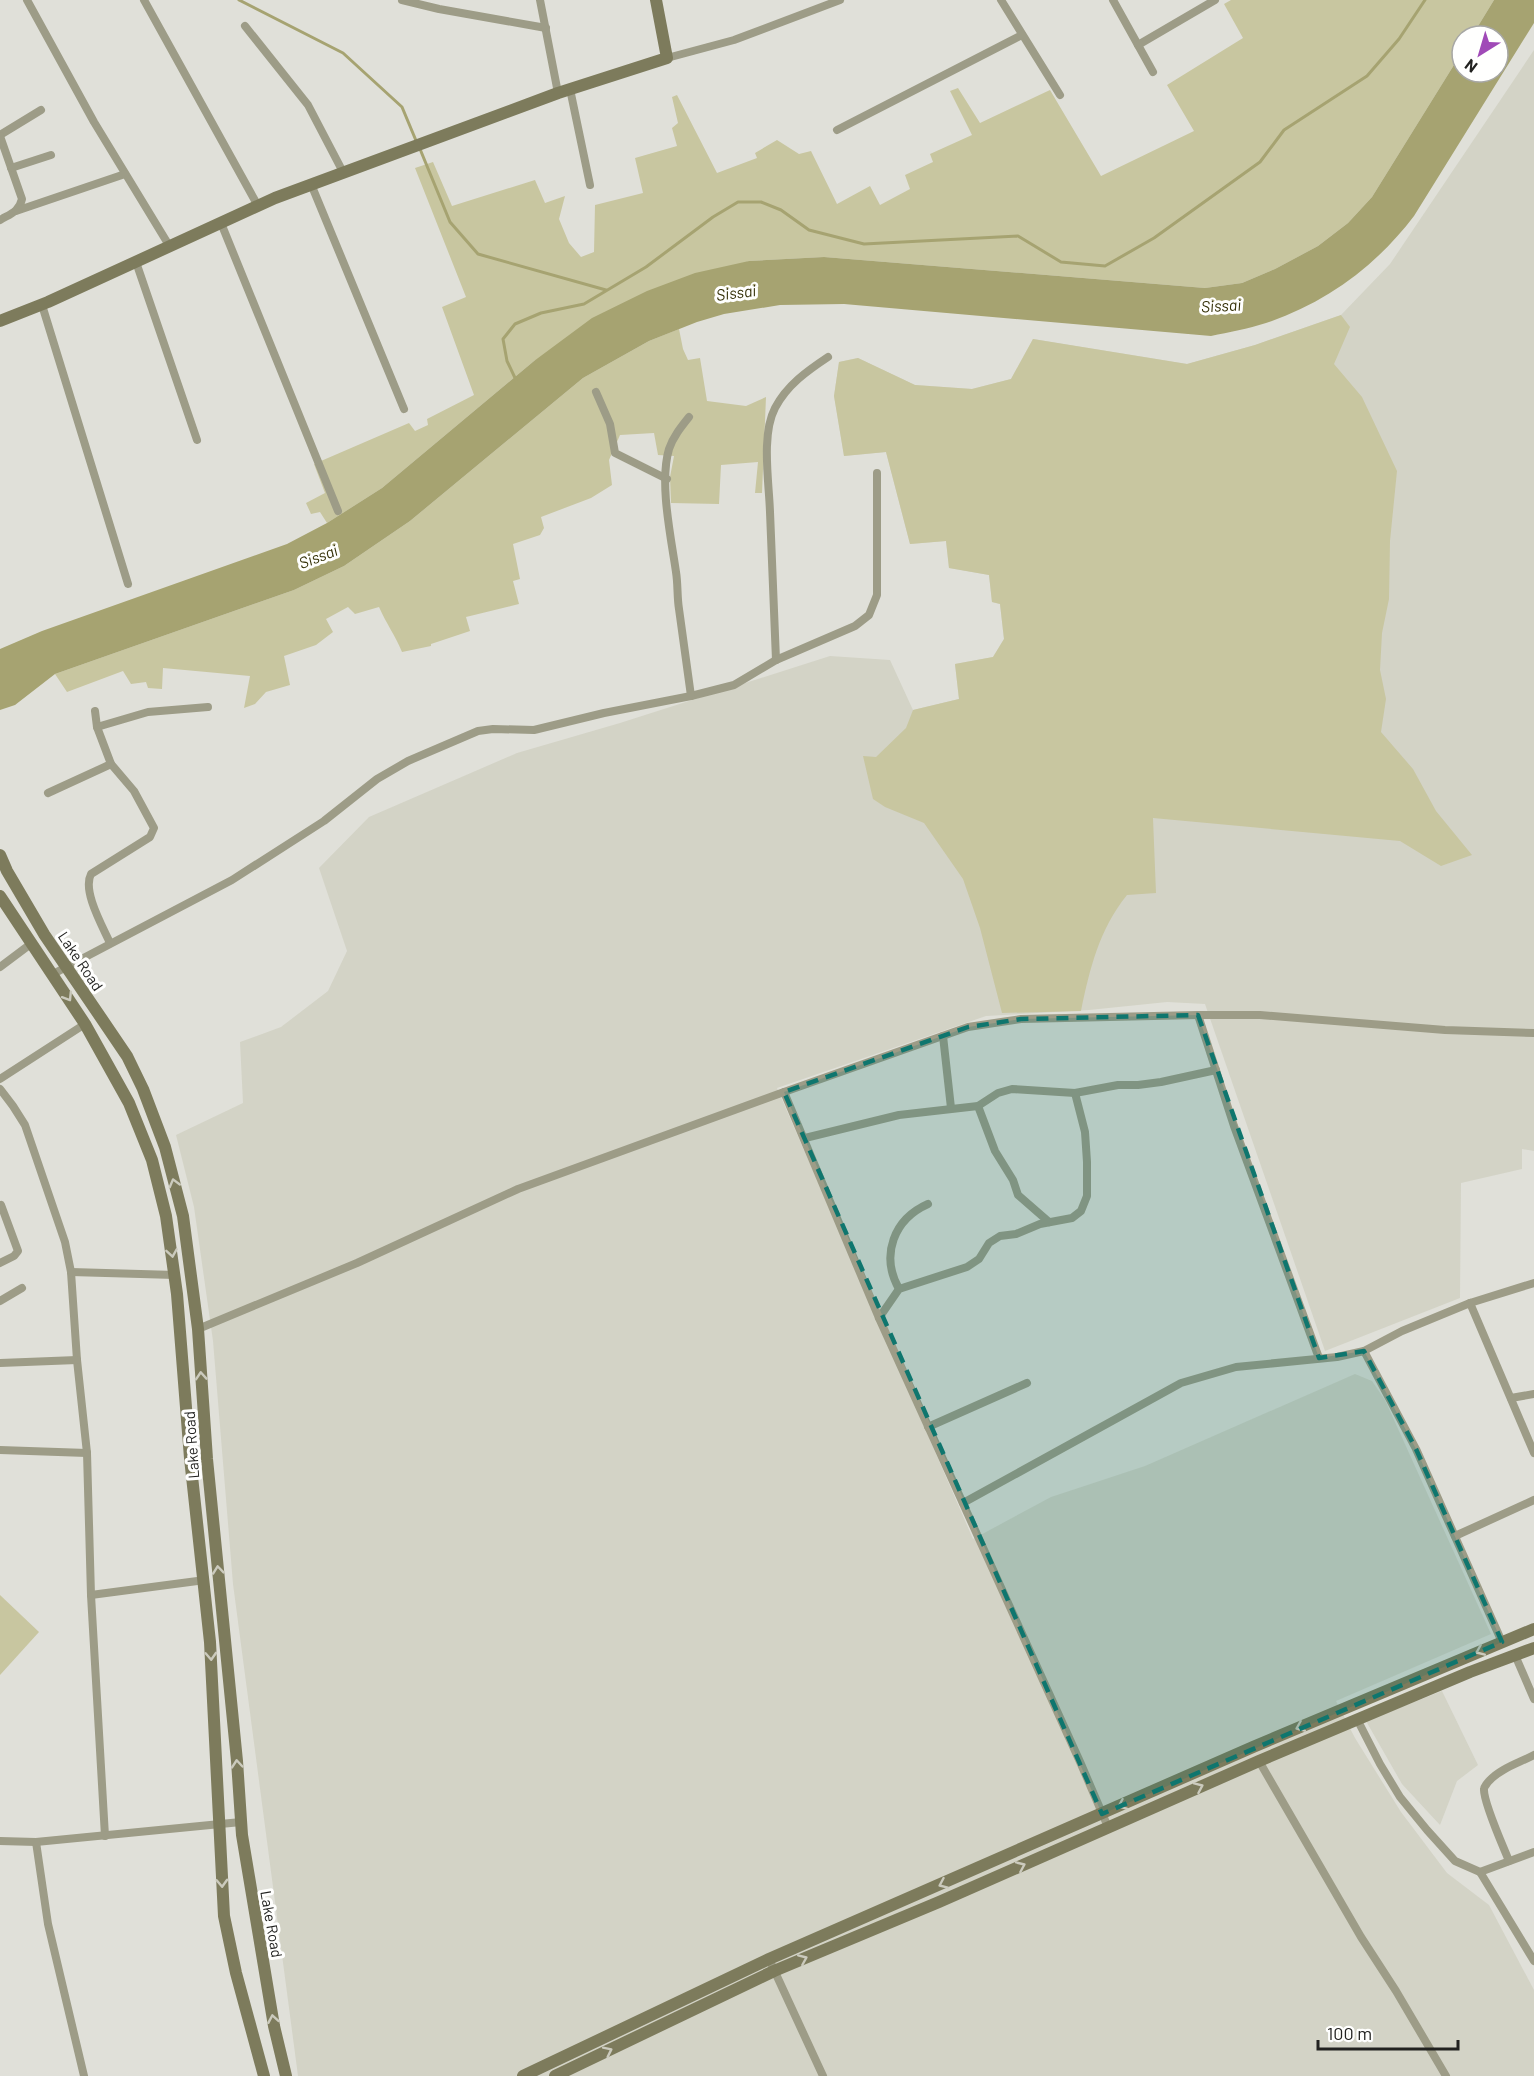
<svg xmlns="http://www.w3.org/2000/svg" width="1534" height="2076" font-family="Barlow,sans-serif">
<rect width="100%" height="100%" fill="#e0e0d9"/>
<g fill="#d3d3c6">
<path d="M1534,50V1151L1522,1149V1169L1461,1183L1460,1298L1325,1351L1205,1004L1167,1002L1089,1010L986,1016L777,1088L973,1539L1051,1497L1145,1466L1355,1374L1372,1381L1385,1400L1491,1634L1336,1701L1355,1738L1401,1812L1447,1873L1489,1905L1534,1990V2076H298L233,1584L213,1341L194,1207L176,1135L243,1103L240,1042L281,1027L328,991L347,951L319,868L369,817L517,753L620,723L830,656L890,660L913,710L959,699L955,664L993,657L1004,639L1000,604L992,602L989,575L949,568L946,541L910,544L886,452L844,456L834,396L839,362L858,358L915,385L972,389L1011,379L1033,339L1187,364L1255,345L1341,315L1390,264Z"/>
<path d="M1442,1691L1478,1765L1457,1781L1440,1825L1402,1784L1366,1721Z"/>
</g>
<g fill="#c8c6a0">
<path d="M1231,0H1494L1472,36H1462V52L1372,197L1348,223L1318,246L1275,269L1242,283L1205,288L824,257L749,261L534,361L382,488L327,523L320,512L311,514L306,503L325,493L314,464L409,423L415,431L428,425L427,419L474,395L442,307L466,297L415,168L433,162L452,206L535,180L545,203L565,196L559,219L569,243L581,257L594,252L595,205L643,193L635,158L677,146L672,128L678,123L672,97L677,95L717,173L757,158L755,153L777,140L799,154L811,151L837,204L870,186L880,205L910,189L905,175L933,162L930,154L972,135L950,91L958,88L980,123L1050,90L1101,176L1194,131L1167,85L1243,38L1224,4Z"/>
<path d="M1341,315L1350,327L1334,364L1362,397L1397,471L1390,541L1389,599L1382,633L1380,670L1386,699L1381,732L1413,769L1436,811L1472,855L1441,866L1400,841L1153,818L1156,893L1127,895C1099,930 1090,968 1081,1011L1002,1013L980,928L963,879L924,823L885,807L873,799L863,756L876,757L906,728L913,710L959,699L955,664L993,657L1004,639L1000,604L992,602L989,575L949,568L946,541L910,544L886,452L844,456L834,396L839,362L858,358L915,385L972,389L1011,379L1033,339L1187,364L1255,345Z"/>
<path d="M679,329L683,349L688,360L700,358L707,401L746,406L766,397L762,493H755L758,462L721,465L719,504L671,503L670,477L674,456L658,455L654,433L620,435L609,460L612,485L591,498L541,517L544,528L540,535L513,544L520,579L513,581L519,604L466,617L470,631L431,644V646L402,652C395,635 386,623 379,607L355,614L348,607L326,619L333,632L316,645L284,656L290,685L266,692L255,704L244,708L250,676L163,668L162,689L148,688L146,682L131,684L123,671L67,692L55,674L294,590L344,566L410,521L583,378L649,341Z"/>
<path d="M0,1595L39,1632L0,1675Z"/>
</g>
<path fill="#a6a371" d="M1494,0H1534V23L1414,216C1376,266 1326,303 1266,323C1248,329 1229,332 1211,336L844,304L780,305L724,314L697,322L649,341L583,378L410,521L344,566L294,590L55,674L15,705L0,710V649L42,631L287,544L327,523L382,488L534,361L592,318L647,291L695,273L749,261L824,257L1205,288L1242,283L1275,269L1318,246L1348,223L1372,197L1462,52V72H1498V36H1472Z"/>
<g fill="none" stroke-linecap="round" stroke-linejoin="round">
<g stroke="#a6a371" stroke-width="3">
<path d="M239,0L343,53L402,107L417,143"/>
<path d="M420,149L450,222L478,254L606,290"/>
<path d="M516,380L507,361L503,339L515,324L541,313L584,304L646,267L713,217L738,202H761L781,210L809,230L864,244L1018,236L1061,262L1105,266L1154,238L1260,162L1284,130L1367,76L1399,39L1425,0"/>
</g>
<g stroke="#9d9c87" stroke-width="8">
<path d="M27,0L94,122L170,247"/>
<path d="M144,0L258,206"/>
<path d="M402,0L439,9L546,28"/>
<path d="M540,0L558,93"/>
<path d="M1001,0L1060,95"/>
<path d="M1113,0L1153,72"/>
<path d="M245,26L308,105L343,172"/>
<path d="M1138,45L1215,0"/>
<path d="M667,58L734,40L840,0"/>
<path d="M570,89L590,185"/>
<path d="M837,130L1022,35"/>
<path d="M0,135L41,110"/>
<path d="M0,136L22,199C19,212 10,214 0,220"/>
<path d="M11,168L51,155"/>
<path d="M311,184L404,409"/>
<path d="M16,211L125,174"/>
<path d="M221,223L338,511"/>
<path d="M136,262L197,440"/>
<path d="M42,305L128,584"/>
<path d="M596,392L610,424L615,453L667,479"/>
<path d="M776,660C774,611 772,562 770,512C769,482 761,435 775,408C787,385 807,371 828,357"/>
<path d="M691,696L734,685L776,660L855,626L869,615L877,595V473"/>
<path d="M95,711L97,727L111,764"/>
<path d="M97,727L148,712L208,707"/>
<path d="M48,793L111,764L134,791L154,828L150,837L91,874C82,891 103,927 110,943"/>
<path d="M0,967L32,943"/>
<path d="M53,974L232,880L324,821L377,779L408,761L478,731L493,729L534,730L604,713L691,696C687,667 683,638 679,609C677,597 678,584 676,572C671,537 659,483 669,449C673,437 681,427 689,417"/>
<path d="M943,1036L951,1108"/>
<path d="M0,1079L85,1024"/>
<path d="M0,1089L13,1106L25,1125L65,1242L71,1272L77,1360L87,1453L91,1595L105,1836"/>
<path d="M784,1092L968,1027L1021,1019L1198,1015"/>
<path d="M978,1106L995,1151L1013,1180L1018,1195L1049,1222"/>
<path d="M805,1138L899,1115L978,1106L998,1093L1012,1089L1075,1093L1118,1085H1138L1161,1082L1216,1070"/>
<path d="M0,1263L14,1256L18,1251L1,1205"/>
<path d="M71,1272L175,1275"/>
<path d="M899,1289C880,1255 894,1219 928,1204"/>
<path d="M0,1301L22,1288"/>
<path d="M1470,1303L1534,1453"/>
<path d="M879,1318L899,1289L967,1267L979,1259L989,1243L1000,1236L1016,1234L1040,1224L1072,1218L1081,1211L1087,1196V1162L1085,1132L1075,1093"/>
<path d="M198,1329L357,1263L518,1189L784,1092L879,1318L1081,1764L1108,1827"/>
<path d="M1364,1351L1402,1331L1470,1303L1534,1283"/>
<path d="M1319,1358L1234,1126L1198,1015H1260L1445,1030L1534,1033"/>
<path d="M0,1363L77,1360"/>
<path d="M1511,1398L1534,1394"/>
<path d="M928,1427L1027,1383"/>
<path d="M0,1450L87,1453"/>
<path d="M963,1503L1181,1383L1236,1367L1337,1357L1364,1351L1416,1449L1502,1642"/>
<path d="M1455,1536L1534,1500"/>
<path d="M91,1595L205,1580"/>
<path d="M1515,1655L1534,1699"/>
<path d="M1358,1721L1380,1764L1400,1797L1427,1830L1455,1861L1480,1872L1534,1852"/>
<path d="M1259,1761L1361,1937L1396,1991L1446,2076"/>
<path d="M0,1841L36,1842L241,1822"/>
<path d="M36,1842L48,1924L84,2076"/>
<path d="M1509,1861C1504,1848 1483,1802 1484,1789C1484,1787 1488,1782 1489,1781C1501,1768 1519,1763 1534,1755"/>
<path d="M1480,1872L1534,1961"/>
<path d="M769,1959L823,2076"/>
</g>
<g stroke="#7d7b5c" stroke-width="12">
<path d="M0,321L48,302L275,198L558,93L667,58L656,0"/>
<path d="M0,855L7,871L44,934L127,1056L143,1089L165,1147L183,1216L198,1329L207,1459L237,1761L242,1835L274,2026L286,2076"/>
<path d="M0,896L85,1024L129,1103L152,1160L166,1216L177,1294L190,1458L210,1642L224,1916L236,1973L264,2076"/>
<path d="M523,2076L769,1959L1253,1747L1534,1629"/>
<path d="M555,2076L774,1971L939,1902L1259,1761L1470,1672L1534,1648"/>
</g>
</g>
<defs><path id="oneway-chevron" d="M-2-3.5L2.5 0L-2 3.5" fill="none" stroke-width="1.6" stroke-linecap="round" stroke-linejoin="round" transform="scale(1.5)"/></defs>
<g stroke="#cbcabd">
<use href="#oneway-chevron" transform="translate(68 997) rotate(58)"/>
<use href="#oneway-chevron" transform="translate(174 1183) rotate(-105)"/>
<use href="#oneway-chevron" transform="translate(172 1253) rotate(81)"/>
<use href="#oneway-chevron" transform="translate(201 1376) rotate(-94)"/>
<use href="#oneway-chevron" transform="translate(218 1570) rotate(-96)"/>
<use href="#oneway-chevron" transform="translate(1480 1651) rotate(157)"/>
<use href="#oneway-chevron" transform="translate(211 1656) rotate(87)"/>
<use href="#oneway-chevron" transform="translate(1300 1727) rotate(157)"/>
<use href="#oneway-chevron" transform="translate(237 1764) rotate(-95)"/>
<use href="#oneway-chevron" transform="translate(1199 1787) rotate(-24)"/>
<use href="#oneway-chevron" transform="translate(1122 1805) rotate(156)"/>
<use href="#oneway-chevron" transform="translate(1021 1866) rotate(-24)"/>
<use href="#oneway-chevron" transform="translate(222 1883) rotate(88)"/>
<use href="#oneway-chevron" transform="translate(943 1884) rotate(156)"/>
<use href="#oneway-chevron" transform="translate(803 1959) rotate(-23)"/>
<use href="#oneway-chevron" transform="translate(273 2019) rotate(-100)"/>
<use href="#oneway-chevron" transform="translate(608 2051) rotate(-26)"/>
</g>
<path fill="#0f766e" fill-opacity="0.2" stroke="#0f766e" stroke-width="4.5" stroke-dasharray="12 8" stroke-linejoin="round" d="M1198,1015L1319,1358L1364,1351L1416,1449L1502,1642L1102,1814L784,1092L968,1027L1021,1019Z"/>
<g text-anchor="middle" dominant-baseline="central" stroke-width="6" stroke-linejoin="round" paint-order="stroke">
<g font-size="15" fill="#222220" stroke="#fffffe">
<text transform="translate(81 961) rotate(56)">Lake Road</text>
<text transform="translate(191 1445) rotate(-94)">Lake Road</text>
<text transform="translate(272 1924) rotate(80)">Lake Road</text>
</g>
<g font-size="16" font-style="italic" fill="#353108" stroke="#fffffe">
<text transform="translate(736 292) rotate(-7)">Sissai</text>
<text transform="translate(1221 305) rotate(-3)">Sissai</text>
<text transform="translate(318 556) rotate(-21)">Sissai</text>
</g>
</g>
<g transform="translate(1480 54) rotate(217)"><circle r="28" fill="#fffffe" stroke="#a7a7a5" stroke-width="1.5"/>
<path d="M0-4.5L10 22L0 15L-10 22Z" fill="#a04ab7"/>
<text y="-9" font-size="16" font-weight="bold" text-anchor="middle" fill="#222220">N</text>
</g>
<path d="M1318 2040v9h140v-9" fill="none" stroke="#222220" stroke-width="3"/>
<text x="1327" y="2040" font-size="18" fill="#222220" stroke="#fffffe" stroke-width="4.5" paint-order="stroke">100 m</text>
</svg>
